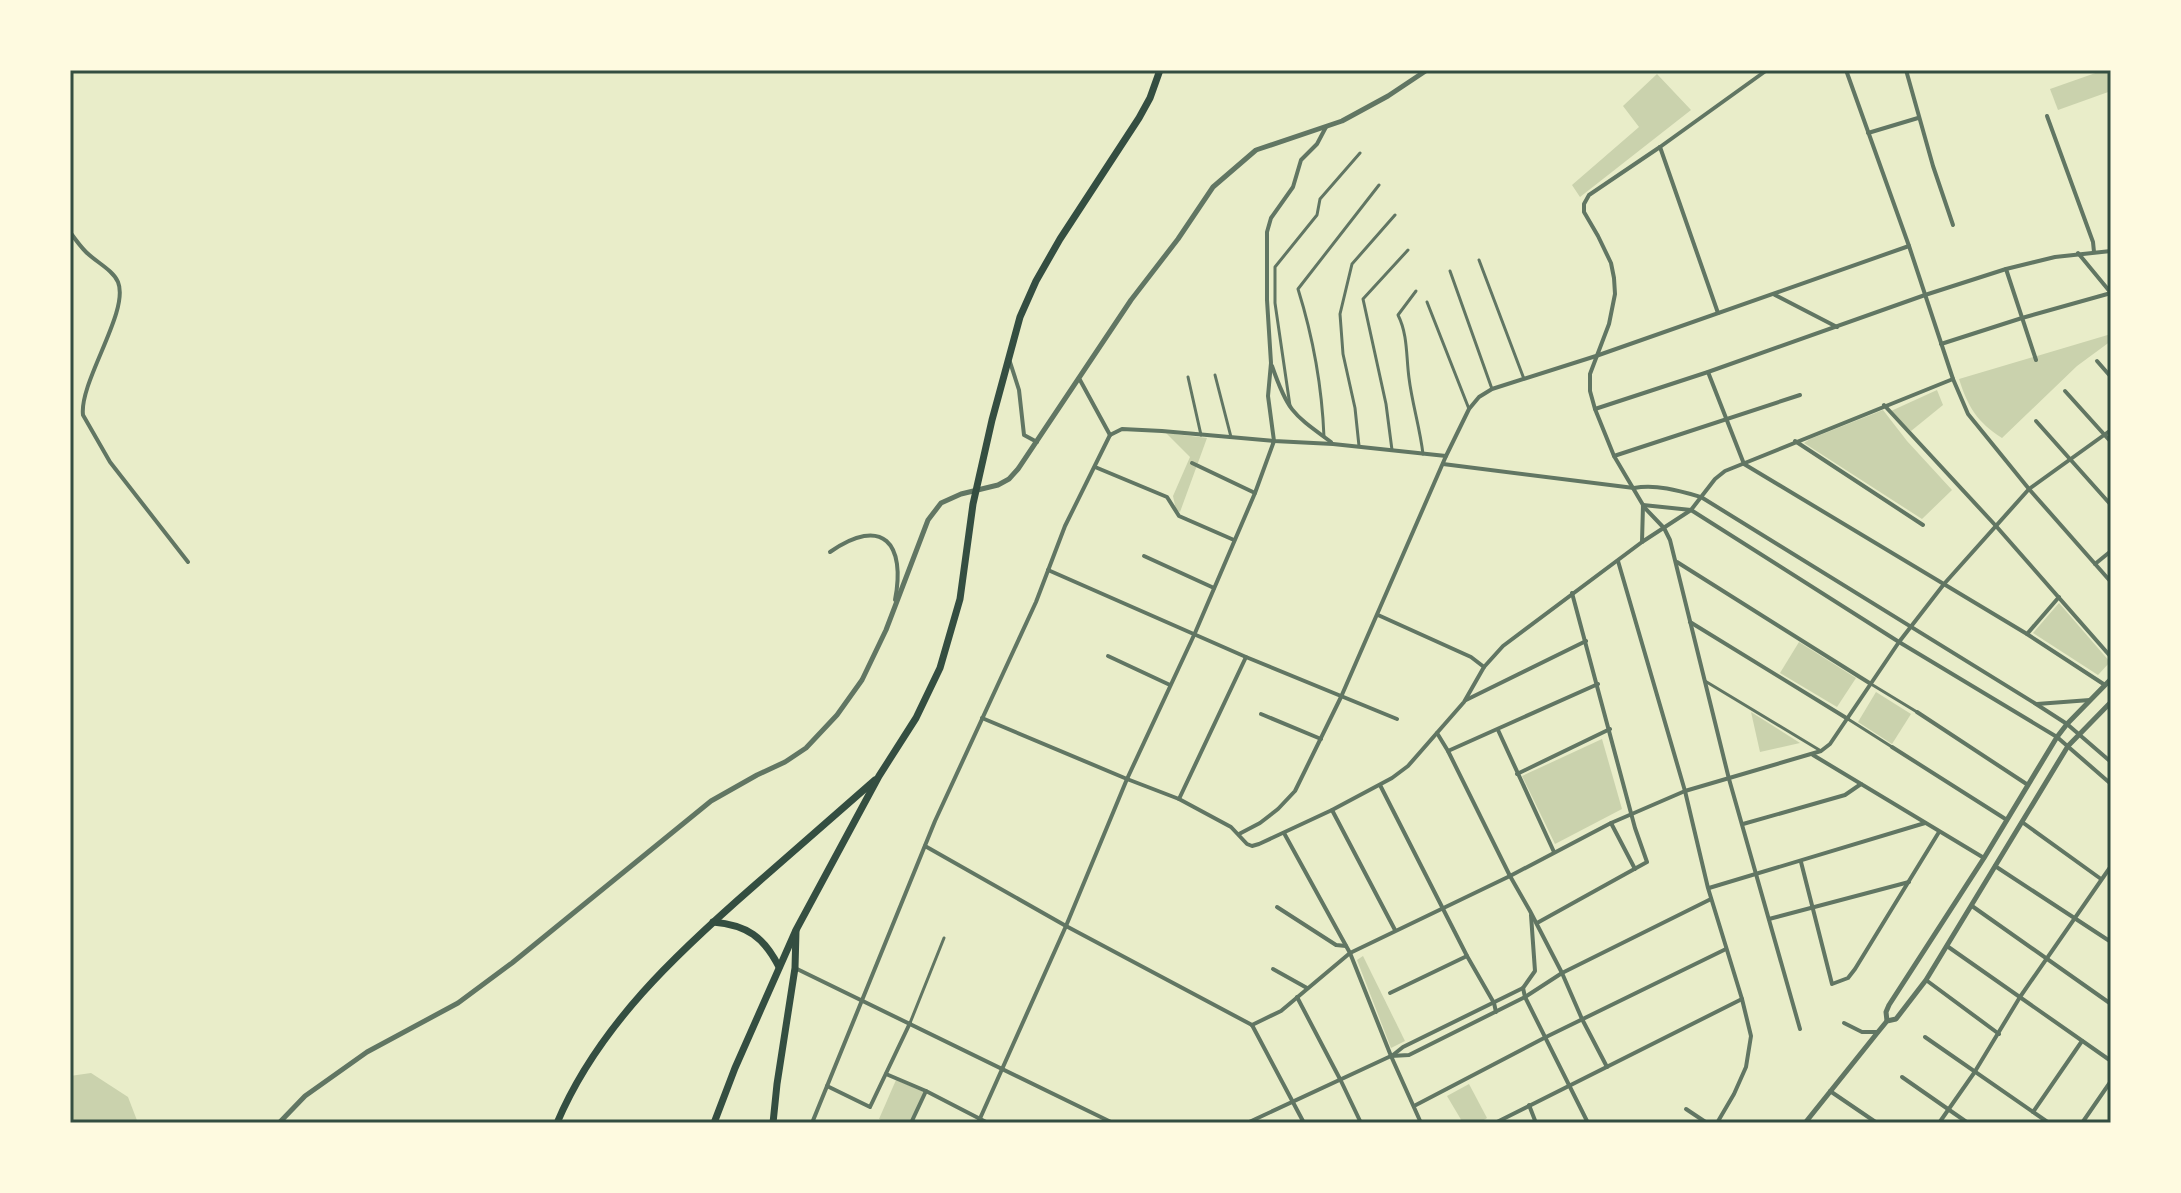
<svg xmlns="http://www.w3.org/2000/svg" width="2181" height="1193" font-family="Literata,serif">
<rect width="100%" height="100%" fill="#e9edc9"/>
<g fill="#cad2ad">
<path d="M2104,70H2111V91L2058,110L2050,89Z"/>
<path d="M1657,74L1691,110L1580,197L1572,185L1639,127L1623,106Z"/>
<path d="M2111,334V341L2077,366L2002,438C1977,422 1968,407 1959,379Z"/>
<path d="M1937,390L1943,405L1911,431L1891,411Z"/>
<path d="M1883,410L1907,441L1952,490L1922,519L1804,443L1810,439Z"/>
<path d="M1166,433L1207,438L1180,512L1176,510L1173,496L1190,457Z"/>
<path d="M2059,603L2110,662L2098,675L2033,633Z"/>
<path d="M1799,642L1856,678L1837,707L1780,673Z"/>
<path d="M1876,692L1911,714L1892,744L1858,722Z"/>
<path d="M1751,712L1800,743L1760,752Z"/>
<path d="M1602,739L1622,809L1555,844L1522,776Z"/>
<path d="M1363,956L1405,1041L1391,1048L1357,960Z"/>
<path d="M91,1073L128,1097L138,1123H70V1076Z"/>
<path d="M896,1080L924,1092L910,1123H887L879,1119Z"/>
<path d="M1469,1084L1487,1118L1479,1123H1463L1447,1096Z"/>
</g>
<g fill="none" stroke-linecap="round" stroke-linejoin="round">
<g stroke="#617663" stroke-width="3">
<path d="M1479,260L1524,379"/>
<path d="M1450,271L1492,389"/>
<path d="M1416,291L1398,315C1408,335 1406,356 1409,378C1412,403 1420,428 1423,454"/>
<path d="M1427,302L1469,409"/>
<path d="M1215,375L1231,437"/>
<path d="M1188,377L1201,435"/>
<path d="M1290,406L1275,303V267L1317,215L1320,199L1360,153"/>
<path d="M1324,437C1322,387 1313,337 1298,289L1379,185"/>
<path d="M1359,446L1355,408L1343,354L1340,314L1352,264L1395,215"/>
<path d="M1392,450L1386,404L1363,299L1408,250"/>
<path d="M1705,681L1821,751"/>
<path d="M1871,684L1917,712"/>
<path d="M1848,719L1892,747"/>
<path d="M910,1023L944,938"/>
</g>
<g stroke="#617663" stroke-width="4">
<path d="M1846,70L1909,246L1953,379L1968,414L2029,489L2111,582"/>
<path d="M1906,70L1933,166L1953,225"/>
<path d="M2047,116L2093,242L2094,252"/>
<path d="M1868,133L1918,118"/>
<path d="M1660,147L1718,313"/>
<path d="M70,232C75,239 80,246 86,252C96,262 113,270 118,282C130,311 79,382 83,415L110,462L188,562"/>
<path d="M2078,253L2111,293"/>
<path d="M2006,269L2036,360"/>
<path d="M1775,295L1837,327"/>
<path d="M1941,344L2022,318L2111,293"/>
<path d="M2097,361L2111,377"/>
<path d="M1010,362L1019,390L1024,435L1037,442"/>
<path d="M1272,366C1288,412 1293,414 1331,442"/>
<path d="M1708,372L1744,464L2027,634L2105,685"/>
<path d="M1080,380L1110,435"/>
<path d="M2065,391L2111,442"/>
<path d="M1884,405L1996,526L2111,657"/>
<path d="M1595,409L1708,372L1925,295L2006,269L2055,257L2111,251"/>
<path d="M2036,421L2111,505"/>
<path d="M1110,435L1122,429L1162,431L1274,441L1333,444L1446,456"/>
<path d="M1795,441L1923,525"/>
<path d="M1614,456L1800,395"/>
<path d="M1192,463L1255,493"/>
<path d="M1443,464L1634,488C1657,484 1680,491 1701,497L2036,704L2067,724L2111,762"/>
<path d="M1095,467L1167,497L1179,516L1234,540"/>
<path d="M1643,505L1691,510L1899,642L2057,737L2111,784"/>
<path d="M1643,506L1664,528L1670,540L1729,779L1800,1029"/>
<path d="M1642,542L1643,505L1614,456L1595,409L1590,391V374L1609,324L1615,294L1614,278L1611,263L1598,236L1584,212V204L1589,195L1660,147L1767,70"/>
<path d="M830,552C883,515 906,544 895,600"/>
<path d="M1144,556L1214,588"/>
<path d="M1618,561L1685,791L1708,888L1742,999L1751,1036L1746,1067L1734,1094L1717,1123"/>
<path d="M1677,562L1871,684"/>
<path d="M2095,564L2111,551"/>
<path d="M1048,570L1246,657L1397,719"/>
<path d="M1378,615L1471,657L1484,667"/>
<path d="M1690,622L1848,719"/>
<path d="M2027,634L2059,597"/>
<path d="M1108,656L1170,685"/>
<path d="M1466,700L1586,641"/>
<path d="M2037,704L2090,700"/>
<path d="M1917,712L2028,785"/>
<path d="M1261,714L1321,739"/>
<path d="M982,718L1127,779L1179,799L1231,827L1247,844L1252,846L1259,844L1332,810L1392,778L1408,766L1464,702L1484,667L1503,646L1642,542L1691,510L1715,479L1725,471L1953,379"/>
<path d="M1498,730L1554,852"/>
<path d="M1437,733L1448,751L1510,876L1530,911L1562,973L1582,1019L1607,1067"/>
<path d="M1892,747L2007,820"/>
<path d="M1448,751L1598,684"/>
<path d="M1813,755L1984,858"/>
<path d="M1517,774L1610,729"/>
<path d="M1380,785L1467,956L1494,1003L1496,1012"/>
<path d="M1179,799L1246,657"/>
<path d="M1332,810L1395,930"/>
<path d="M2022,822L2101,879"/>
<path d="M1611,823L1635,869"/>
<path d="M1743,824L1845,795L1861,784"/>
<path d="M1284,833L1350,953L1391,1056L1421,1123"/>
<path d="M1239,834L1260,823L1278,809L1295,791L1341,697L1446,456L1469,409L1479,397L1492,389L1596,356L1909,246"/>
<path d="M925,846L1066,926L1252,1025"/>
<path d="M1801,862L1832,984L1848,978L1855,969L1939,832"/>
<path d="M1995,866L2111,942"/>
<path d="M1709,888L1925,823"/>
<path d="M1972,906L2111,1004"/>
<path d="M1277,907L1336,945L1346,946"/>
<path d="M1769,919L1909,882"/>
<path d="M1537,923L1647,862L1635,828L1572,593"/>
<path d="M1947,946L2111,1061"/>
<path d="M795,968L1113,1123"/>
<path d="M1273,969L1307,988"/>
<path d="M1926,980L1999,1034"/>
<path d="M1523,988L1525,997L1588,1123"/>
<path d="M1390,993L1467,956"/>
<path d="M1297,997L1341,1081L1361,1123"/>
<path d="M1844,1023L1862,1032H1878"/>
<path d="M1252,1025L1281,1011L1350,953L1510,876L1611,823L1685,791L1821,751L1830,744L1899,642L1944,584L2029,489L2111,430"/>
<path d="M1252,1025L1304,1123"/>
<path d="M1925,1037L2049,1123"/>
<path d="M1393,1055L1403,1047L1523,988L1535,971L1531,915"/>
<path d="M886,1074L926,1091L988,1123"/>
<path d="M1902,1077L1968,1123"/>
<path d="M827,1086L870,1107L910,1023"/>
<path d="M1830,1091L1877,1123"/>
<path d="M1529,1105L1536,1123"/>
<path d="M1414,1106L1546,1037L1726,949"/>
<path d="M1686,1109L1707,1123"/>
<path d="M2033,1112L2082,1041"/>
<path d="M812,1123L935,821L1036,602L1065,526L1110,435"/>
<path d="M911,1123L926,1091"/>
<path d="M978,1123L1066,926L1127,779L1195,633L1255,493L1274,441L1268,396L1271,363L1267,300V232L1271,218L1293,187L1301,160L1317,144L1326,127"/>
<path d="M1247,1123L1391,1056L1409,1055L1525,997L1562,973L1711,899"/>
<path d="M1495,1123L1742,999"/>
<path d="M1939,1123L1974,1073L2020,997L2111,866"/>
<path d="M2082,1123L2111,1081"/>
</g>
<g stroke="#617663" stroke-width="5">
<path d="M1887,1021L1886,1012L1889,1005L1984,858L2057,737L2067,724L2111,679"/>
<path d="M279,1123L305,1096L367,1052L458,1003L512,963L711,801L757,775L785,762L806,748L837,715L862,680L886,630L928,520L941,503L961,494L998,485L1009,479L1018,469L1131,300L1178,239L1213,187L1256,150L1342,121L1388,96L1427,70"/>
<path d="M1805,1123L1878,1032L1887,1021L1896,1019L1926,980L2068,746L2111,702"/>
</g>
<g stroke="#344e41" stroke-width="7">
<path d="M713,922C747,925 764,937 779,967"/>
<path d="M557,1123C598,1026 677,953 755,885C795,850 835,815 875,780"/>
<path d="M714,1123L735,1068L796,930L879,776L916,718L940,668L960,599L973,504L992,420L1020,317L1036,281L1060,239L1139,118L1150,98L1160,70"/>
<path d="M773,1123L777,1084L795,968L796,931"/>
</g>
</g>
<rect width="2181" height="1193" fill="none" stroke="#fefae0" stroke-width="144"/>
<rect x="72" y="72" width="2037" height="1049" fill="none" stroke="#344e41" stroke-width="3"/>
</svg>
